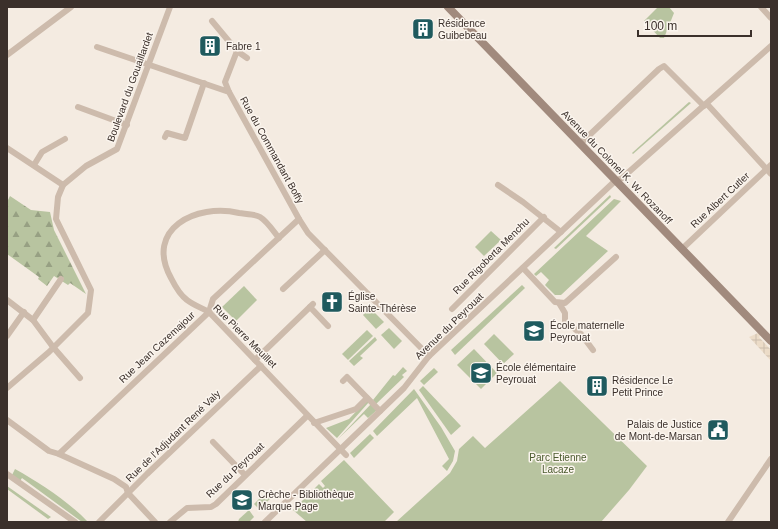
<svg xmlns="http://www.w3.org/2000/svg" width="778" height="529" font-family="Arial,sans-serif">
<defs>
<pattern id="forest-firs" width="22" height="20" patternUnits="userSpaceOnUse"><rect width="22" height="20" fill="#b8c4a0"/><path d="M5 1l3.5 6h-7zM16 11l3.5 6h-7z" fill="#97a083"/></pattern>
<pattern id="plaza-grid" width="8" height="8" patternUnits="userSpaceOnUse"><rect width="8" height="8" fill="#ecdcc8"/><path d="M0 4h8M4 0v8" fill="none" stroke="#cbbdac"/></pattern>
</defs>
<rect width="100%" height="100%" fill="#f4ebe1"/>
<g fill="#b8c4a0">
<path d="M658,7H669L674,13L664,38H660L644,21Z"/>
<path d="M689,102L691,103L633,154L632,153Z"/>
<path d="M610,195L611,197L556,249L554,248Z"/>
<path d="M614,199L621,201L586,236L608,251L561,295H555L545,285L549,280L541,272L536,276L534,274Z"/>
<path d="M491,231L501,240L484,256L475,247Z"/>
<path d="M522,285L525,288L455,355L451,350Z"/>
<path d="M244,286L257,300L236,321L222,307Z"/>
<path d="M370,308L384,322L376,329L363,315Z"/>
<path d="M389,328L402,341L394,349L381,335Z"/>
<path d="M367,330L373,336L348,360L342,354Z"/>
<path d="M494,334L514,354L503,364L484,344Z"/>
<path d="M375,337L377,340L360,356L363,358L354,366L349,361Z"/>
<path d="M474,349L497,373L481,389L457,365Z"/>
<path d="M403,367L407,371L402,375L404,377L376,404L373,400L393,375L395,376Z"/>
<path d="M434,368L438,372L424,385L420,381Z"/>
<path d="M560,381L647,466L629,490L601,522H396L450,473L457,461L459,449L473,436L485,448Z"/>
<path d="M423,386L461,426L451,435L419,390Z"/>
<path d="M414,389L441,427L455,451L453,461L447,471L442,466L449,459L417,398L377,436L373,431Z"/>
<path d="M367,400L369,402L337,438L326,428L349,419Z"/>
<path d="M371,404L377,410L368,418L364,414L338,439Z"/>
<path d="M370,434L374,438L354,458L350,453Z"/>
<path d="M344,460L394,512L384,522H307L293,510L319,484L323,488L325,486L321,481Z"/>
<path d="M15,469C40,483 68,501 88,522H82L22,478L20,481L12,475Z"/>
<path d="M7,486L51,517L48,519L7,489Z"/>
<path d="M265,493L270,499L259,509L254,504Z"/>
<path d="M249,510L254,517L249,522H238L239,519Z"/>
</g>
<path fill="url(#forest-firs)" d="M10,196L31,210L50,212L54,230L86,294L70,283L68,285L54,276L47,286L38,279L39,277L7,254V202Z"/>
<path fill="url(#plaza-grid)" d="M758,333L761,335L759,337L771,350V361L749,337Z"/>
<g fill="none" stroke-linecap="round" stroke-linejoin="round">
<g stroke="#cdbbac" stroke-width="6">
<path d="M761,7L771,18"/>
<path d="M212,21L237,51"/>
<path d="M97,47L229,92L299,219L308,233L429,356"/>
<path d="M7,55L71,7"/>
<path d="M229,92L225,82L237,51L247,58"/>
<path d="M707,104L771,174"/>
<path d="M78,107L127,125"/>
<path d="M165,137L167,133L185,138L204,83"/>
<path d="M580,144L659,69L664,66L704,106"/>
<path d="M7,148L63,185"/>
<path d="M34,165L42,152L65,139"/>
<path d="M498,185L523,202L561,232"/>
<path d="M279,238C274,232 267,221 260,217C255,214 246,214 239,213C196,203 144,229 171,278C175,286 180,295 187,300C193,305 202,308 209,312L346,455"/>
<path d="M682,249L771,165"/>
<path d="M523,268L555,302L565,303L616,257"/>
<path d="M283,289L325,250"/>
<path d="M7,300L33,320L53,347L80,378"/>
<path d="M559,303L565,313V321L581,334L593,350"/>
<path d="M310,307L328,326"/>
<path d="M452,309L544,217"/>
<path d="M33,320L61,279"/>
<path d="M7,336L24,312"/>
<path d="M255,360L313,304"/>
<path d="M343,381L347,377L380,411"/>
<path d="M7,388L49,352L88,313L91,290L56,219L58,197L63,185L86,166L117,149L170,7"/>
<path d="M7,420L49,451L59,454L114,479L126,487L128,493L155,522"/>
<path d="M314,423L356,409L367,398"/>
<path d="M213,442L245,475"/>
<path d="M59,454L209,312L213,299L299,219"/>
<path d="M7,474L75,522"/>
<path d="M99,522L147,474L261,366"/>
<path d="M170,522L187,508L211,507L216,504L307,416"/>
<path d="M265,522L404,388L429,356L615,181L622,178L771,46"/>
<path d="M728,522L771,459"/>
</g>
<path stroke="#a18a7d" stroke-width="8" d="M448,7L771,341"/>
</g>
<defs>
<g id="building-square" transform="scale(1.15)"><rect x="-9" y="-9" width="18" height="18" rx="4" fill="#1f5a5e" stroke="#fbf5ee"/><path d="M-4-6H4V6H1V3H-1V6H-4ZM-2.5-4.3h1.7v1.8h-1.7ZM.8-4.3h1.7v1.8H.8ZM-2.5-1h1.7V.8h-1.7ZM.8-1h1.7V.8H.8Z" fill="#fff"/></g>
<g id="church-square" transform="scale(1.15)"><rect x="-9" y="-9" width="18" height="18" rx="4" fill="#1f5a5e" stroke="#fbf5ee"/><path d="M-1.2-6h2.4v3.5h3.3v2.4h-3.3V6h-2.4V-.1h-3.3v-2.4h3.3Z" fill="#fff"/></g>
<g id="school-square" transform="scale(1.15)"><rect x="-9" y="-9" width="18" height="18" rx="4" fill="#1f5a5e" stroke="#fbf5ee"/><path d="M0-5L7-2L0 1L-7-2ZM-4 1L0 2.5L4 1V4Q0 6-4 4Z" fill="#fff"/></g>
<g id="civic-square" transform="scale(1.15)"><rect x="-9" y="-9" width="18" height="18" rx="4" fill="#1f5a5e" stroke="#fbf5ee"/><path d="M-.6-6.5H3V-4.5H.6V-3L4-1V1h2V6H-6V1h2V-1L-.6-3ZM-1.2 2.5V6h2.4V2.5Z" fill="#fff"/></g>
</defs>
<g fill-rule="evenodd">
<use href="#building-square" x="423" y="29"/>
<use href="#building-square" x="210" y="46"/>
<use href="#church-square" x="332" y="302"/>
<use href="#school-square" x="534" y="331"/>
<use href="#school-square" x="481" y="373"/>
<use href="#building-square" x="597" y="386"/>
<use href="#civic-square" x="718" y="430"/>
<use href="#school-square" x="242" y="500"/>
</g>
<g text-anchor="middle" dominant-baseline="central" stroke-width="3" stroke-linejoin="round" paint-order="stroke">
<g font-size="10" fill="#3b302b" stroke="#fbf5ee" text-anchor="start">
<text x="438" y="23">Résidence<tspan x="438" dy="12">Guibebeau</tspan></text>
<text x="226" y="46">Fabre 1</text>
<text x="348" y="296">Église<tspan x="348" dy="12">Sainte-Thérèse</tspan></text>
<text x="550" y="325">École maternelle<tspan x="550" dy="12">Peyrouat</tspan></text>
<text x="496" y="367">École élémentaire<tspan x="496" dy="12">Peyrouat</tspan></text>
<text x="612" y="380">Résidence Le<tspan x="612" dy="12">Petit Prince</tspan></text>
<text x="702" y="424" text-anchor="end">Palais de Justice<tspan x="702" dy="12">de Mont-de-Marsan</tspan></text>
<text x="258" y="494">Crèche - Bibliothèque<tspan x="258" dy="12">Marque Page</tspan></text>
</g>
<g font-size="10" fill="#3b302b" stroke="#fbf5ee">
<text transform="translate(130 87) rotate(-70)">Boulevard du Gouaillardet</text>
<text transform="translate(272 150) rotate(61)">Rue du Commandant Boffy</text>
<text transform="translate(617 167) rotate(46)">Avenue du Colonel K. W. Rozanoff</text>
<text transform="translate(720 200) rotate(-43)">Rue Albert Cutler</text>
<text transform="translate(491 256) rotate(-45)">Rue Rigoberta Menchu</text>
<text transform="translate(449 326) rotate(-44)">Avenue du Peyrouat</text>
<text transform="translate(245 336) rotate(45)">Rue Pierre Meuillet</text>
<text transform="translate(157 347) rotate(-43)">Rue Jean Cazemajour</text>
<text transform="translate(173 436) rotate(-44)">Rue de l'Adjudant René Valy</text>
<text transform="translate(235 470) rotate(-43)">Rue du Peyrouat</text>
</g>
<g font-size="10" fill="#4a5a2e" stroke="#fbf5ee">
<text x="558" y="457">Parc Etienne<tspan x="558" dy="12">Lacaze</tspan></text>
</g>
</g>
<rect width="778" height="529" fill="none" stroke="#3b302b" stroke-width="16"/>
<path d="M638 30v6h113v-6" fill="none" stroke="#3b302b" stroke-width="2"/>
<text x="644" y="30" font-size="12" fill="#3b302b" stroke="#fbf5ee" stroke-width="3" paint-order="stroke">100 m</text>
</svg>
